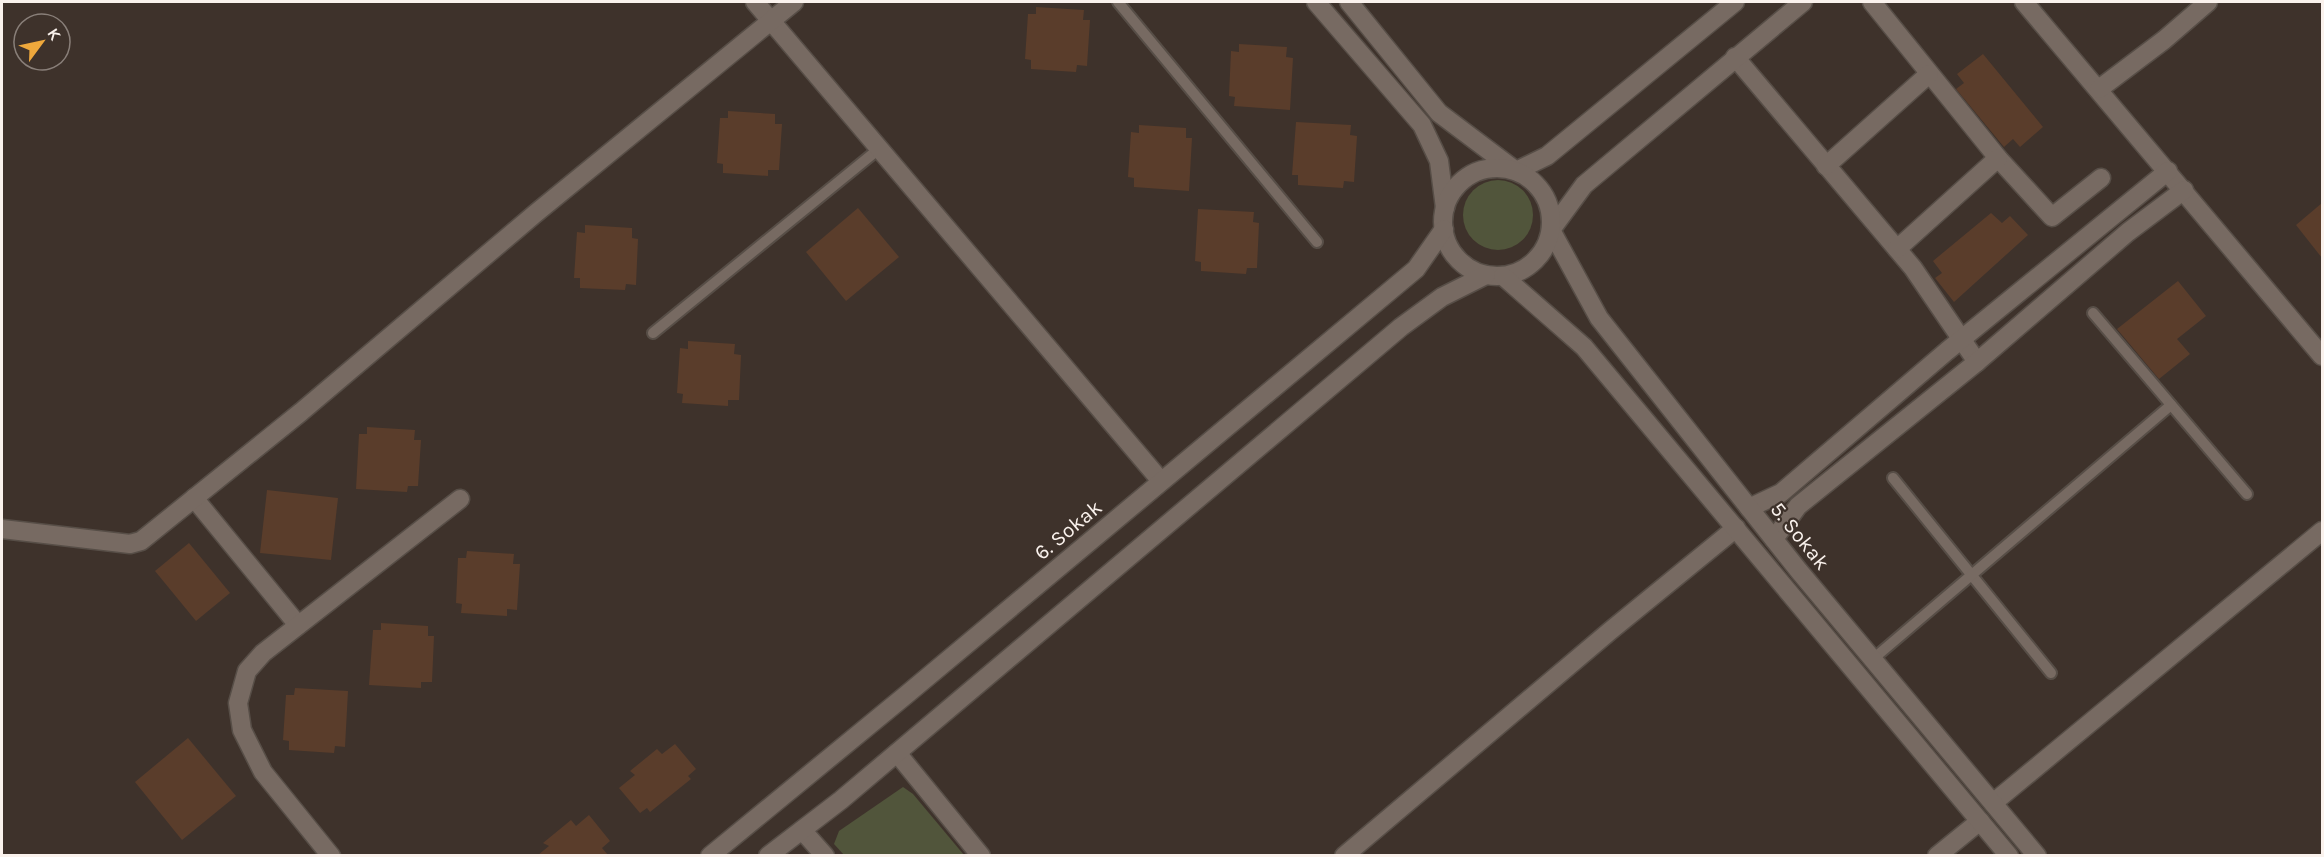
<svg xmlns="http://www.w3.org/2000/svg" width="2324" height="857" font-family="Karla,sans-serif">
<rect width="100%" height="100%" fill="#3e322b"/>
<g fill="#51553b">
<circle cx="1498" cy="215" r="35"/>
<path d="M903,787L913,794L964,855H844L834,844L839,831Z"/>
</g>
<g fill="#5a3d2b">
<path d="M1036,7L1084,10L1083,20H1090L1087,66L1077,65L1076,72L1031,69V60L1025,59L1028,14H1036Z"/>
<path d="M1239,44L1287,47L1286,57L1293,58L1290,110L1234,106L1235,97L1229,96L1231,51L1239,52Z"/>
<path d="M1983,54L2043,127L2020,147L2013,139L2004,147L1956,89L1964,83L1957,74Z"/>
<path d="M728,111L775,114V124H782L779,170H768V176L723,173V164L717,163L720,118H728Z"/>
<path d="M1296,122L1351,125L1350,135L1357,136L1354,182L1344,181L1343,188L1298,185V175H1292Z"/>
<path d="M1139,125L1186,128V138H1192L1189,191L1134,187V178L1128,177L1131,132L1139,133Z"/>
<path d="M2322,203V258L2296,225Z"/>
<path d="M858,208L899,257L846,301L806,252Z"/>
<path d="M1198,209L1254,212L1253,222L1259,223L1257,268H1247L1246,274L1201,271V262L1195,261Z"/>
<path d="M1991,213L2002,223L2010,216L2028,235L1954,302L1935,278L1942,273L1933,261Z"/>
<path d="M585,225L632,228V238L638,239L636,285L626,284L625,290L580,288V278H574L577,232L585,233Z"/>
<path d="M2178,281L2206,316L2177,339L2190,354L2159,379L2117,329Z"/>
<path d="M688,341L735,344L734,354L741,355L739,400H728V406L682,403L683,394L677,393L680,348L688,349Z"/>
<path d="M367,427L415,430L414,440H421L418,486H408L407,492L356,489L359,434H367Z"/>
<path d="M267,490L338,498L331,560L260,553Z"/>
<path d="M189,543L230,593L196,621L155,571Z"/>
<path d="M467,551L514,554L513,564H520L517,610L507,609V616L461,613L462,604L456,603L458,558H466Z"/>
<path d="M381,623L428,626V636H434L432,682H421V688L369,685L373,630H381Z"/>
<path d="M295,688L348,691L345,747L335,746L334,753L289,750V741L283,740L286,695H294Z"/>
<path d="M188,738L236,796L182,840L135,782Z"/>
<path d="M675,744L696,769L688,776L691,779L650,812L647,808L640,813L619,788L635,775L630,771L657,749L662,754Z"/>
<path d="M589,815L610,841L602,848L608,855H538L549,846L543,843L571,820L576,826Z"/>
</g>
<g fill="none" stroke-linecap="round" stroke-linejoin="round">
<g stroke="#574e47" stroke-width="14">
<g id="lane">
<path d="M1118,2L1317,242"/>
<path d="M2093,313L2247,494"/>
<path d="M653,333L880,148"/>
<path d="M1893,478L2051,673"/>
<path d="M1873,659L2171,405"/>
</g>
</g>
<g stroke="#574e47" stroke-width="21">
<g id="street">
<path d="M755,2L1161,481"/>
<path d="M1872,2L1998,158L2052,217L2101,178"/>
<path d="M2024,2L2322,356"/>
<path d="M1735,57L1913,268L1977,362"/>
<path d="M2099,89L2164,40L2208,2"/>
<path d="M1826,166L1929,74"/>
<path d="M1897,249L1998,158"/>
<path d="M194,498L298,625"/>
<path d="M1749,508L1781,493L1947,351L2168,171"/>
<path d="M2,529L130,544L141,541L301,412L536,213L794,2"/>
<path d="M1774,539L1798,506L1977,362L2128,232L2184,190"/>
<path d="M897,753L981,856"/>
<path d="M1993,803L2322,531"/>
<path d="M802,830L825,856"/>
<path d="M331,856L263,772L242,730L238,703L247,671L263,653L460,499"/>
<path d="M1344,856L1610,631L1736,528"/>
<path d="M1937,856L1980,821"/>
</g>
</g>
<g stroke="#574e47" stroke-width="21">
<g id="secondary">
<path d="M1316,2L1422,125L1439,161L1445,208"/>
<path d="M1349,2L1439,113L1516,171L1547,156L1735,2"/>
<path d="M1803,2L1584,185L1551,230L1599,318L1799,571L2037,856"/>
<circle cx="1497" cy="222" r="54"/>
<path d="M1503,276L1584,347L2009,856"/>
<path d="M710,856L906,695L1416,269L1444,229"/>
<path d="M768,856L841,800L1401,327L1442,297L1486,275"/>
</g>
</g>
<use href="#lane" stroke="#776a62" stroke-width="10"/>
<use href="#street" stroke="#776a62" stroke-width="18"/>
<use href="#secondary" stroke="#776a62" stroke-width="18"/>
</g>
<g text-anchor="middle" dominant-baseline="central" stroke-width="4.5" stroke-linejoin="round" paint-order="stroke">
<g font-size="21" fill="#faf2ed" stroke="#3e322b">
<text transform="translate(1068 530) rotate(-40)">6. Sokak</text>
<text transform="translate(1800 536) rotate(51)">5. Sokak</text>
</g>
</g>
<rect width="2324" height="857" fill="none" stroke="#faf2ed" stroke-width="6"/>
<g transform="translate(42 42) rotate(57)"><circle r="28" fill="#3e322b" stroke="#897f79" stroke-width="1.5"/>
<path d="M0-4.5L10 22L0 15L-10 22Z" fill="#eea83c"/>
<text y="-9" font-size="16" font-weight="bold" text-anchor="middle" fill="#faf2ed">K</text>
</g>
</svg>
